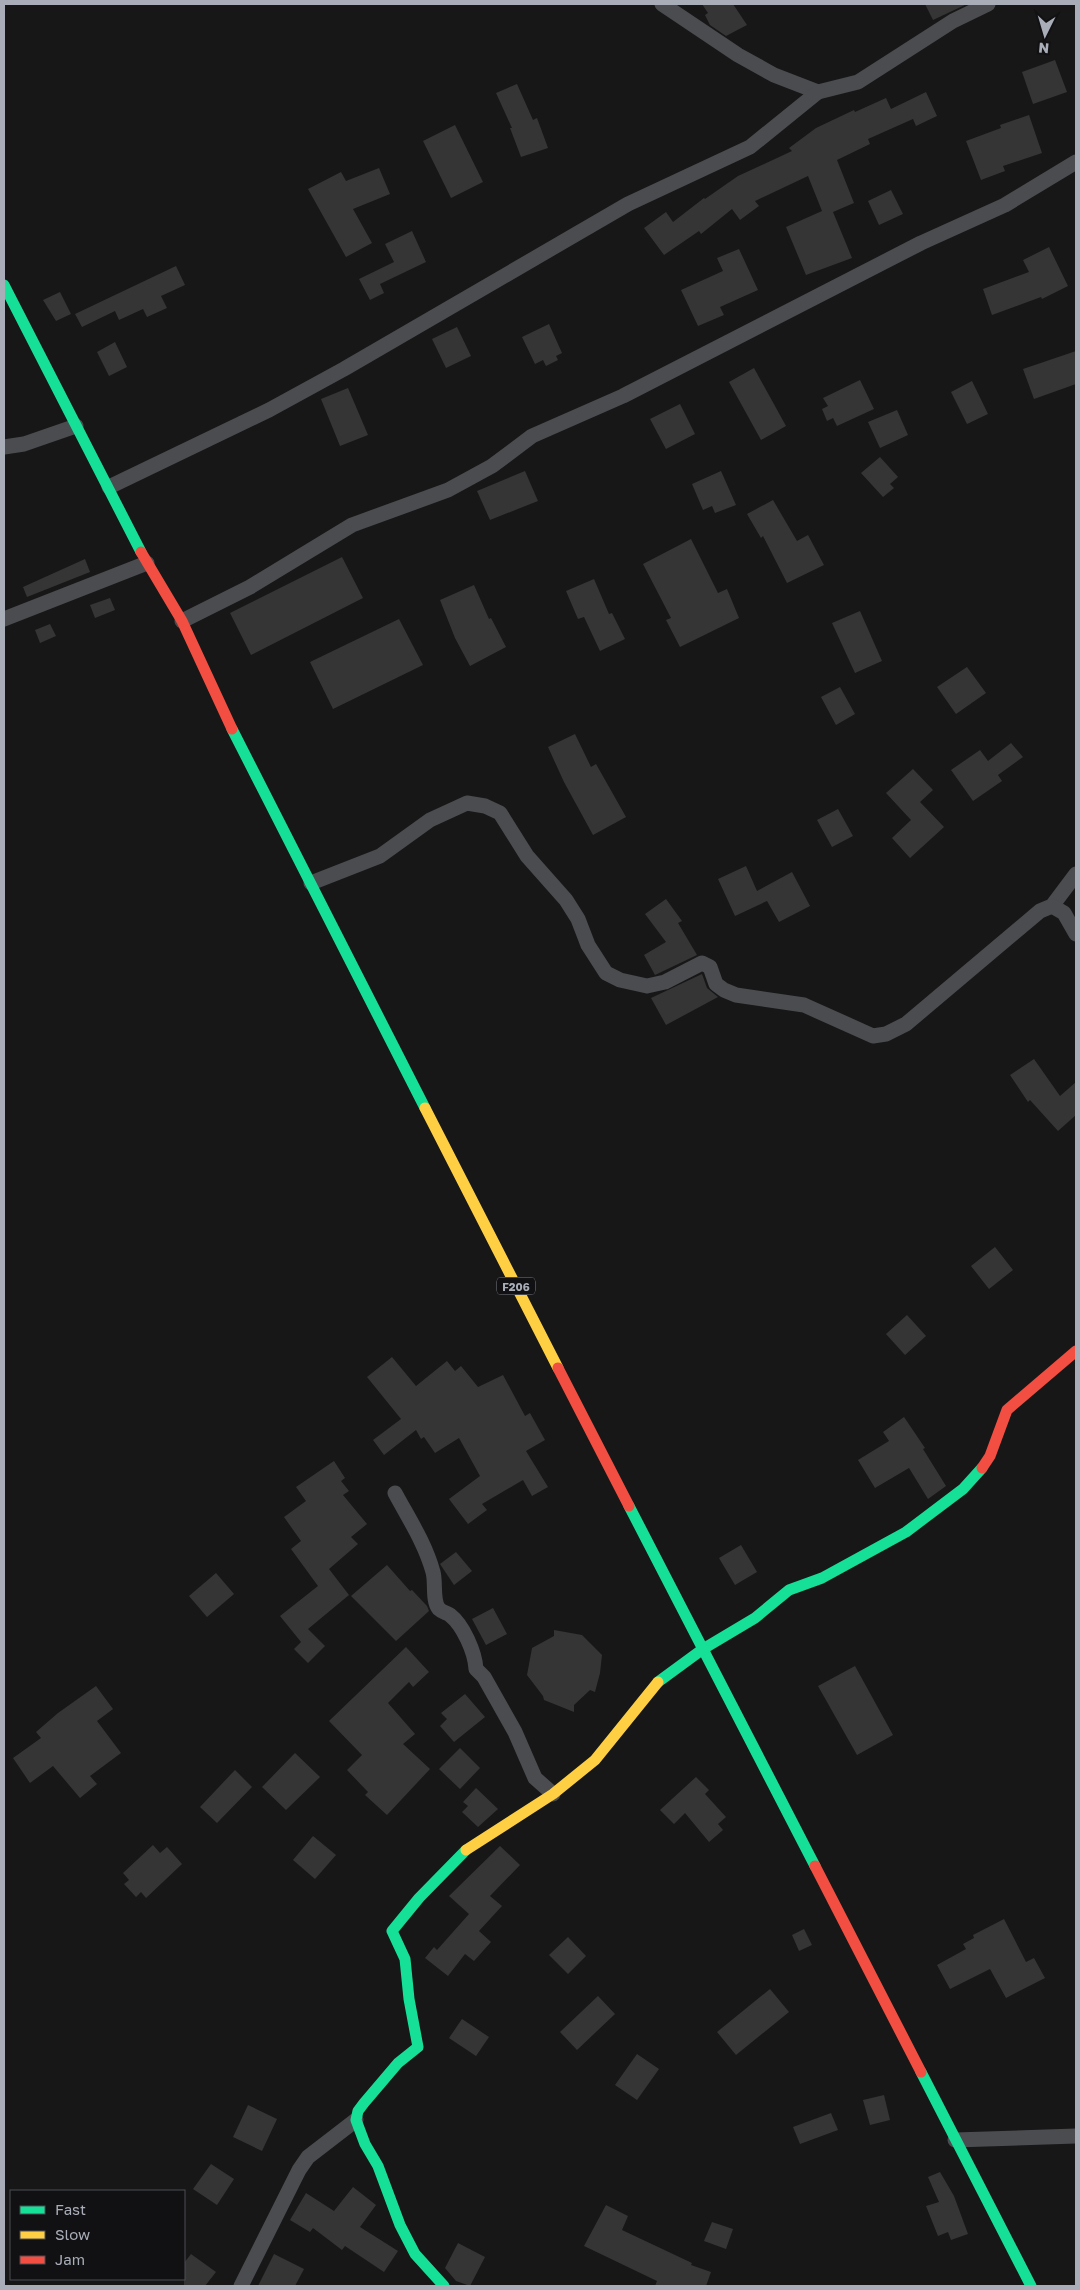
<svg xmlns="http://www.w3.org/2000/svg" width="1080" height="2290" font-family="'Golos Text',sans-serif">
<rect width="100%" height="100%" fill="#171717"/>
<g fill="#353536">
<path d="M702,4H733L747,25L726,36L710,25L705,15L708,13Z"/>
<path d="M925,4H967L933,20Z"/>
<path d="M1055,60L1067,92L1033,104L1022,72Z"/>
<path d="M517,84L533,120L537,118L548,148L521,157L510,128H512L496,93Z"/>
<path d="M926,92L937,116L916,126L913,119L868,139L870,144L837,160L854,203L833,212L852,258L806,275L786,227L822,211L808,176L755,201L759,206L740,220L732,209L701,234L699,231L664,255L644,228L666,212L673,222L704,198L705,199L738,176L792,151L789,148L816,128L854,110L855,112L886,98L891,109Z"/>
<path d="M1029,115L1042,153L1003,166L1005,171L981,180L966,141L1001,128L1000,125Z"/>
<path d="M455,125L483,182L451,198L423,141Z"/>
<path d="M379,168L390,194L353,209L372,243L346,257L308,189L341,172L346,181Z"/>
<path d="M891,190L903,214L879,225L868,201Z"/>
<path d="M412,231L426,262L380,284L384,293L370,300L359,279L394,262L385,244Z"/>
<path d="M1049,247L1068,286L1042,299L1041,297L992,315L983,289L1029,272L1023,260Z"/>
<path d="M739,249L758,290L720,307L724,315L698,326L681,290L723,271L717,258Z"/>
<path d="M176,266L185,285L161,296L167,308L147,317L143,309L119,320L115,311L82,327L75,314Z"/>
<path d="M60,292L71,314L56,321L43,300Z"/>
<path d="M549,324L562,353L556,356L558,360L546,366L543,360L535,364L522,337Z"/>
<path d="M457,327L471,356L446,368L432,339Z"/>
<path d="M115,342L127,367L109,376L97,352Z"/>
<path d="M1076,351V384L1034,399L1023,369Z"/>
<path d="M754,368L786,426L761,440L729,382Z"/>
<path d="M860,380L874,409L837,426L833,418L827,421L822,409L828,406L823,398Z"/>
<path d="M972,381L988,414L967,424L951,392Z"/>
<path d="M348,388L368,435L340,446L321,399Z"/>
<path d="M680,404L695,434L666,449L650,419Z"/>
<path d="M897,410L908,435L880,448L868,422Z"/>
<path d="M880,457L898,477L890,484L894,488L883,497L861,473Z"/>
<path d="M525,471L538,501L490,520L477,491Z"/>
<path d="M721,471L736,505L715,513L712,506L703,510L692,484Z"/>
<path d="M773,500L797,541L808,535L824,565L787,583L763,536L761,538L747,514Z"/>
<path d="M691,539L718,593L727,589L739,618L680,647L666,620L671,618L643,564Z"/>
<path d="M342,557L363,598L251,655L230,613Z"/>
<path d="M85,559L90,572L27,597L23,587Z"/>
<path d="M594,579L609,614L612,613L625,639L600,651L584,617L578,619L566,591Z"/>
<path d="M474,585L489,619L491,618L506,647L470,666L455,638L440,600Z"/>
<path d="M110,598L115,610L95,618L90,605Z"/>
<path d="M860,611L882,661L855,673L832,623Z"/>
<path d="M399,619L423,665L333,709L310,662Z"/>
<path d="M50,624L56,636L40,643L35,630Z"/>
<path d="M967,667L986,693L956,714L937,687Z"/>
<path d="M840,687L855,714L836,725L821,697Z"/>
<path d="M575,734L591,767L596,764L626,817L593,835L564,782L548,747Z"/>
<path d="M1011,743L1023,757L998,775L1002,781L973,801L951,770L980,750L988,761Z"/>
<path d="M913,769L933,790L920,802L944,827L910,858L892,838L911,820L886,793Z"/>
<path d="M838,809L853,836L832,847L817,820Z"/>
<path d="M746,866L757,891L792,872L810,906L779,922L767,901L735,916L718,879Z"/>
<path d="M666,899L682,921L678,923L697,955L655,975L644,955L666,942L645,914Z"/>
<path d="M702,974L707,988L718,997L666,1025L651,998Z"/>
<path d="M1034,1059L1060,1096L1076,1082V1115L1058,1131L1030,1100L1028,1102L1010,1075Z"/>
<path d="M995,1247L1013,1270L989,1289L971,1266Z"/>
<path d="M907,1315L926,1336L905,1355L886,1334Z"/>
<path d="M392,1357L416,1386L447,1361L455,1371L461,1366L478,1387L503,1375L525,1416L530,1413L545,1440L526,1451L548,1487L532,1496L523,1480L482,1504L487,1510L468,1524L449,1499L480,1476L459,1438L435,1453L424,1437L421,1439L416,1430L384,1455L373,1440L401,1419L367,1377Z"/>
<path d="M904,1417L925,1448L923,1449L946,1486L928,1499L909,1468L875,1488L858,1460L889,1441L883,1432Z"/>
<path d="M334,1461L345,1478L341,1481L349,1491L343,1495L367,1524L351,1537L358,1544L329,1569L349,1595L308,1629L325,1646L308,1663L294,1649L301,1642L280,1616L318,1586L291,1549L301,1541L284,1517L306,1501L296,1487Z"/>
<path d="M741,1545L757,1572L735,1585L719,1558Z"/>
<path d="M456,1552L472,1571L454,1585L440,1564Z"/>
<path d="M387,1565L410,1591L412,1590L427,1606L429,1611L396,1641L351,1596Z"/>
<path d="M216,1573L234,1594L207,1617L189,1596Z"/>
<path d="M493,1608L507,1634L486,1645L472,1619Z"/>
<path d="M554,1630L582,1635L602,1655L600,1673L595,1692L590,1690L574,1705V1712L544,1700L543,1696L527,1675L532,1648L554,1636Z"/>
<path d="M406,1647L429,1672L413,1687L409,1682L388,1703L415,1734L403,1744L430,1769L387,1815L365,1795L368,1792L347,1770L362,1755L329,1721Z"/>
<path d="M855,1666L893,1735L857,1755L818,1686Z"/>
<path d="M96,1686L113,1709L97,1721L121,1753L90,1776L97,1784L80,1798L53,1766L30,1783L13,1758L41,1738L36,1732L58,1713Z"/>
<path d="M465,1694L485,1717L454,1742L440,1726L447,1719L441,1713Z"/>
<path d="M460,1748L480,1768L460,1789L439,1769Z"/>
<path d="M295,1753L320,1777L286,1810L262,1787Z"/>
<path d="M235,1770L252,1787L217,1823L200,1807Z"/>
<path d="M696,1777L709,1790L705,1794L726,1817L718,1824L723,1830L709,1842L685,1813L674,1824L660,1810Z"/>
<path d="M476,1788L498,1809L478,1827L462,1812L468,1806L463,1802Z"/>
<path d="M313,1836L336,1855L315,1879L293,1860Z"/>
<path d="M153,1845L160,1853L167,1847L182,1864L146,1898L141,1892L136,1897L124,1884L129,1880L123,1873Z"/>
<path d="M500,1846L520,1865L490,1896L502,1906L479,1931L491,1942L474,1961L465,1954L448,1976L425,1958L434,1947L437,1950L469,1914L449,1896Z"/>
<path d="M1004,1919L1026,1962L1034,1958L1045,1978L1006,1998L990,1969L950,1989L937,1965L966,1949L963,1944L974,1938L973,1935Z"/>
<path d="M804,1929L812,1945L799,1951L792,1935Z"/>
<path d="M568,1937L586,1956L568,1974L549,1955Z"/>
<path d="M770,1989L789,2012L736,2055L717,2032Z"/>
<path d="M598,1996L615,2014L577,2050L560,2032Z"/>
<path d="M462,2019L489,2037L476,2056L449,2038Z"/>
<path d="M637,2054L659,2069L637,2100L615,2085Z"/>
<path d="M884,2095L890,2120L870,2125L863,2100Z"/>
<path d="M248,2105L277,2119L262,2151L233,2137Z"/>
<path d="M831,2113L838,2130L800,2144L793,2127Z"/>
<path d="M211,2164L234,2179L217,2205L193,2189Z"/>
<path d="M940,2172L954,2196L968,2234L951,2240L948,2232L938,2236L926,2206L939,2202L928,2177Z"/>
<path d="M353,2187L376,2205L360,2227L398,2251L384,2272L345,2246L342,2250L313,2228L310,2232L290,2220L306,2193L334,2211Z"/>
<path d="M606,2205L628,2216L622,2230L692,2263L691,2265L711,2272L706,2286H655L657,2281L584,2246Z"/>
<path d="M712,2222L733,2229L726,2249L704,2241Z"/>
<path d="M458,2243L485,2257L470,2286L456,2281L445,2268Z"/>
<path d="M191,2254L216,2272L205,2286H184V2263Z"/>
<path d="M274,2254L304,2269L295,2286H258Z"/>
</g>
<g fill="none" stroke-linecap="round" stroke-linejoin="round">
<g stroke="#4b4c50" stroke-width="15">
<path d="M662,4L738,55L774,75L818,92L858,82L953,21L988,4"/>
<path d="M4,447L24,444L76,426"/>
<path d="M109,487L269,410L344,369L628,204L750,147L818,92"/>
<path d="M4,619L147,563"/>
<path d="M182,621L250,587L352,525L448,490L492,466L532,436L623,396L921,243L1005,205L1076,162"/>
<path d="M311,883L380,856L430,820L467,803L485,806L500,813L527,856L566,900L578,919L588,945L606,973L620,980L647,986L665,982L702,963L710,967L716,984L724,990L736,995L804,1005L873,1036L886,1034L906,1024L1040,911L1052,906L1076,874"/>
<path d="M1052,906L1064,913L1076,934"/>
<path d="M395,1493C409,1519 425,1543 433,1572C436,1582 432,1601 439,1609C442,1612 447,1613 450,1615C463,1625 475,1652 476,1669L484,1677L515,1732L535,1778L553,1794"/>
<path d="M955,2140L1076,2136"/>
<path d="M241,2286L299,2170L308,2157L356,2120"/>
</g>
<g stroke="#16e098" stroke-width="11">
<path d="M4,285L141,552"/>
<path d="M232,729L425,1108"/>
<path d="M629,1506L815,1866"/>
<path d="M658,1682L703,1649L755,1618L789,1590L822,1578L906,1532L963,1489L982,1468"/>
<path d="M921,2072L1031,2286"/>
<path d="M444,2286L415,2254L400,2225L378,2166L365,2144L356,2120L358,2111L364,2103L398,2063L418,2047L409,1999L405,1959L392,1931L419,1898L466,1850"/>
</g>
<g stroke="#ffcf43" stroke-width="11">
<path d="M425,1108L558,1368"/>
<path d="M466,1850L553,1794L595,1760L658,1682"/>
</g>
<g stroke="#f24e42" stroke-width="11">
<path d="M141,552L182,621L232,729"/>
<path d="M558,1368L629,1506"/>
<path d="M982,1468L990,1456L1007,1410L1076,1351"/>
<path d="M815,1866L921,2072"/>
</g>
</g>
<g text-anchor="middle" dominant-baseline="central" stroke-width="5" stroke-linejoin="round" paint-order="stroke">
<rect fill="#111113" stroke="#7b7e86" stroke-width="1" x="497" y="1277.5" width="38" height="17" rx="4"/>
<g font-size="11" font-weight="bold" fill="#a8adb8">
<text x="516" y="1286">F206</text>
</g>
</g>
<rect width="1080" height="2290" fill="none" stroke="#a8adb8" stroke-width="10"/>
<rect x="10" y="2190" width="175" height="90" fill="#111113" stroke="#4d4f55"/>
<rect x="20" y="2206" width="25" height="8" fill="#16e098" stroke="#4d4f55"/>
<text x="55" y="2215" font-size="15" fill="#a8adb8">Fast</text>
<rect x="20" y="2231" width="25" height="8" fill="#ffcf43" stroke="#4d4f55"/>
<text x="55" y="2240" font-size="15" fill="#a8adb8">Slow</text>
<rect x="20" y="2256" width="25" height="8" fill="#f24e42" stroke="#4d4f55"/>
<text x="55" y="2265" font-size="15" fill="#a8adb8">Jam</text>
<g transform="translate(1045 35) rotate(185)" stroke="#111113" stroke-width="4" paint-order="stroke">
<path d="M0-4L9 19L0 12L-9 19Z" fill="#a8adb8"/>
<text y="-8" font-size="14" font-weight="bold" text-anchor="middle" fill="#a8adb8">N</text>
</g>
</svg>
